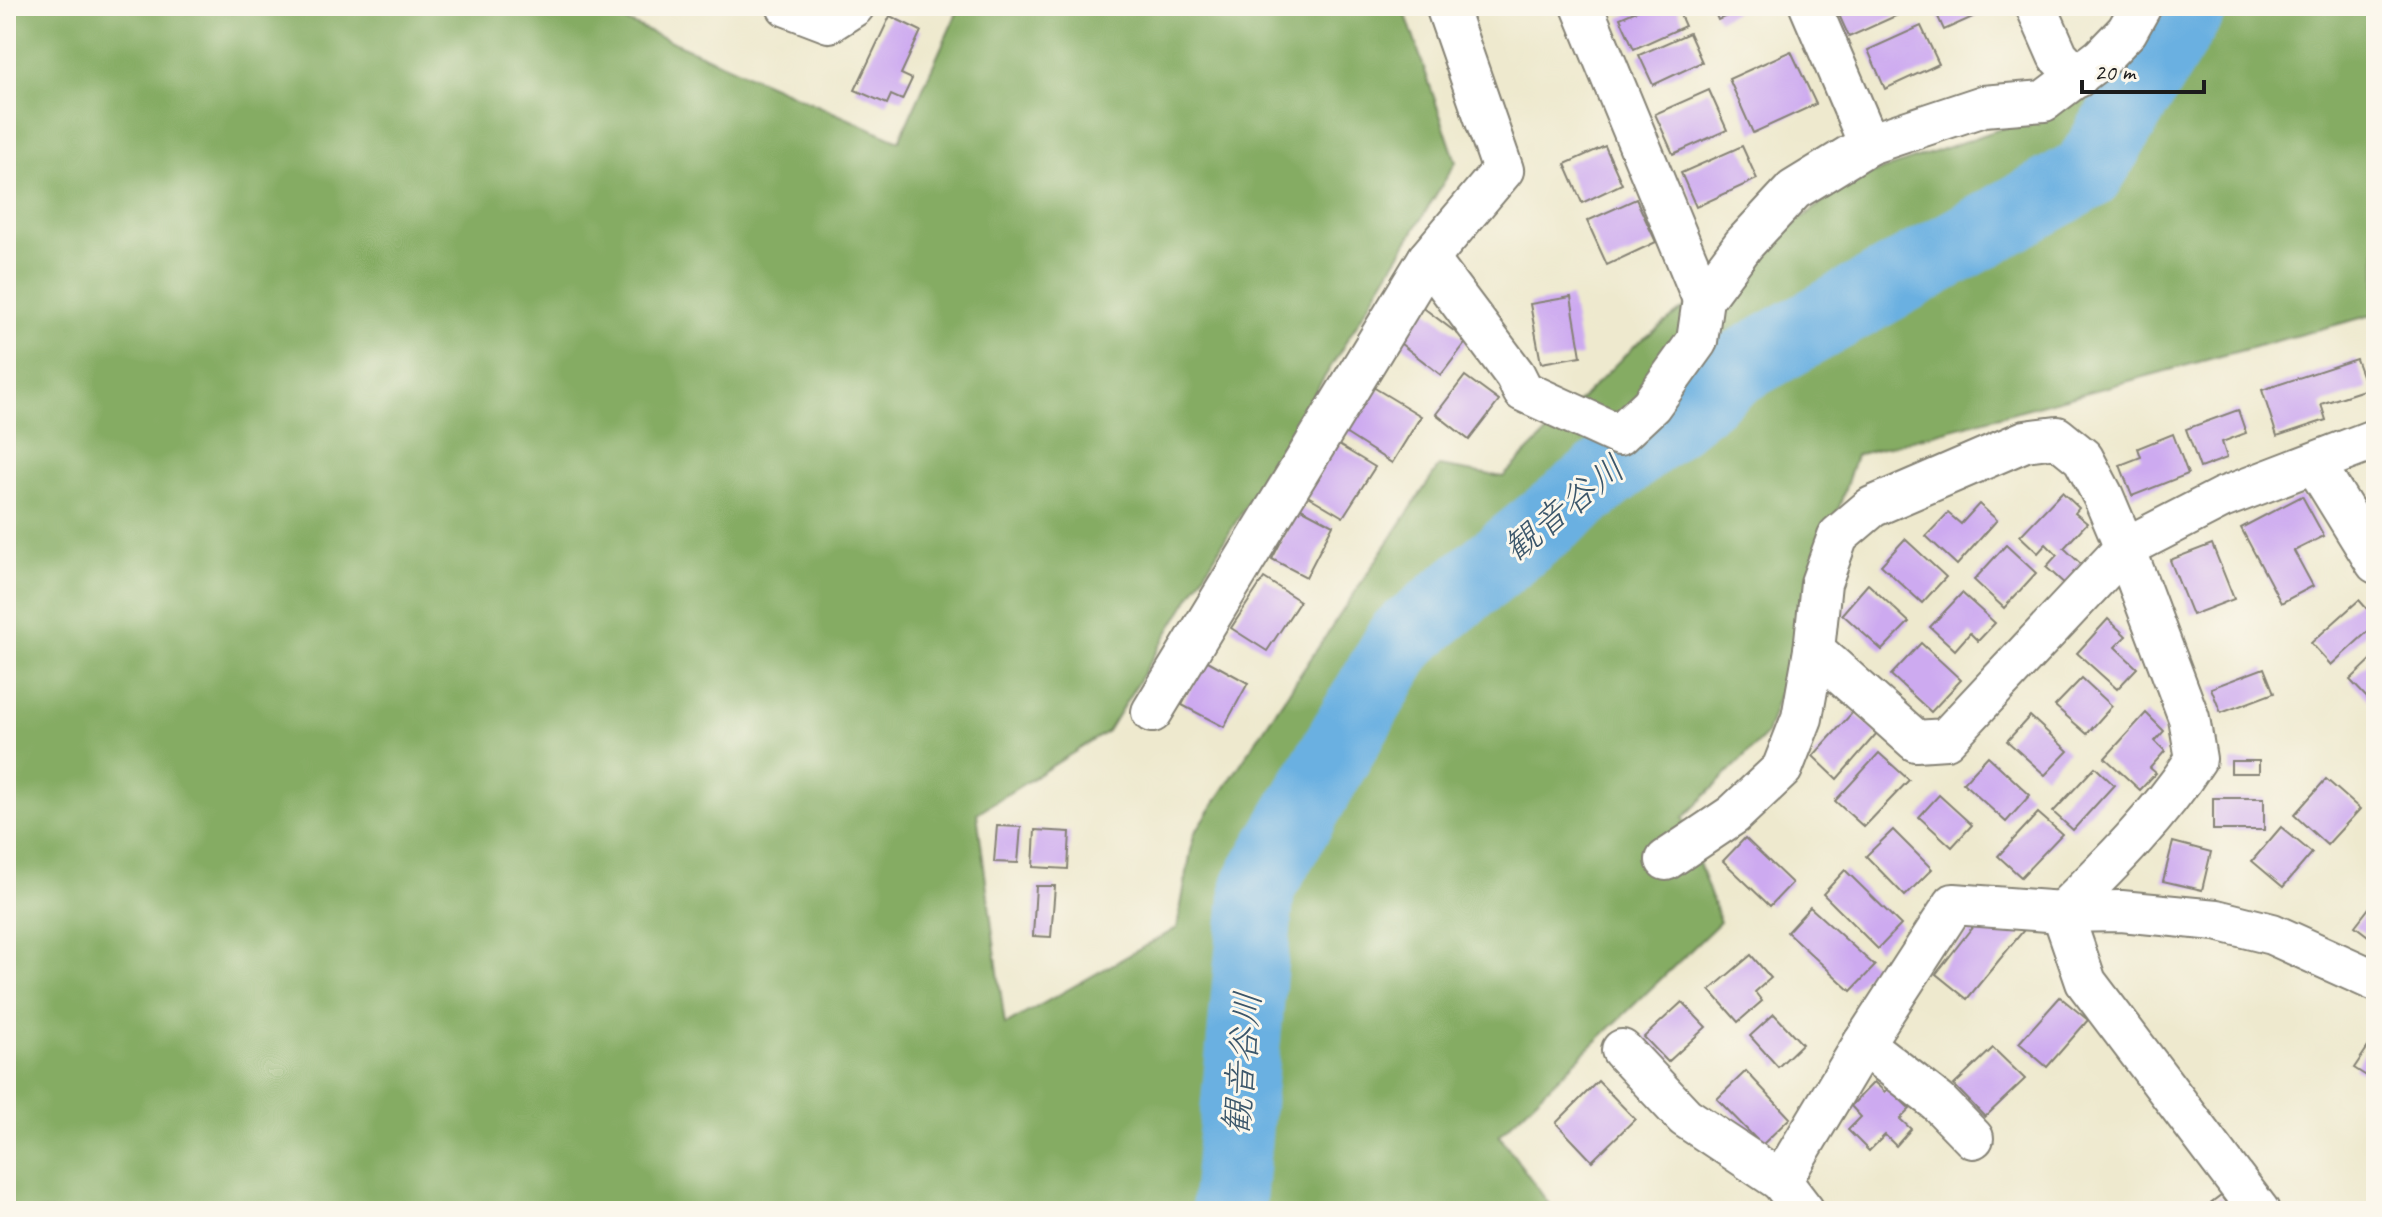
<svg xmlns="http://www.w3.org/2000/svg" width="2382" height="1217" font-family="Caveat,'Klee One',sans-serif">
<rect width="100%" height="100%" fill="#fbf7ec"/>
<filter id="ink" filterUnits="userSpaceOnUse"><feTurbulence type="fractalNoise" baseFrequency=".0125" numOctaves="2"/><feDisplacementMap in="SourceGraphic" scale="16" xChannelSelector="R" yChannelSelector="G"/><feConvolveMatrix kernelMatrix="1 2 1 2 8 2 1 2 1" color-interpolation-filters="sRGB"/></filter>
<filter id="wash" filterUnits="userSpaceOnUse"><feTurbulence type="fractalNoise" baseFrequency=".006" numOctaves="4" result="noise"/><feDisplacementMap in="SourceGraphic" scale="32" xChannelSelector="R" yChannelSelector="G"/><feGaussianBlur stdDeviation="1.8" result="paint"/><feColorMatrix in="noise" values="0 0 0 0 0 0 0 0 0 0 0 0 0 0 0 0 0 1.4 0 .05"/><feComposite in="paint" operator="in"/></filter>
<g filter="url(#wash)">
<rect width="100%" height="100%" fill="#eee9ce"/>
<path fill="#85ac63" stroke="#506440" stroke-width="2" d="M6,6H591L899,141L960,6H1403L1456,162L1108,731L977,813L1005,1025L1177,928L1194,834L1439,466L1503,477L1633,347L1851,181L2149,77L2169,6H2376V314L1856,455L1766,735L1683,818L1720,922L1499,1135L1554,1211H6Z"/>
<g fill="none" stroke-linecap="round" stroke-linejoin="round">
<path stroke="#6bb0e1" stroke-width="74" d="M1228,1211L1258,887L1403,638L1736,369L2088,173L2190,6"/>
</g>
<g id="blocks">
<g fill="#cdaaf0">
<rect x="892" y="6" width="28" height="6"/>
<path d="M1648,6H1676L1685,26L1634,49L1620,18Z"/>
<path d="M1712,6H1748L1718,20Z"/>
<path d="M1835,6H1909L1911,9L1849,37Z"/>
<path d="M1933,6H1983L1986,11L1944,30Z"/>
<path d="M890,16L921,31L901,74L912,79L902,100L891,95L887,104L855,90Z"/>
<path d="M1921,26L1939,64L1885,89L1868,50Z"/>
<path d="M1689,33L1702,62L1653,85L1639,55Z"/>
<path d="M1791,51L1816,104L1753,133L1729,79Z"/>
<path d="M1709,90L1727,130L1673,154L1655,114Z"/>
<path d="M1605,146L1622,184L1582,203L1565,164Z"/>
<path d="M1742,146L1757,179L1696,207L1681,173Z"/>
<path d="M1636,199L1656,242L1607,265L1587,221Z"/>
<path d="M1571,297L1581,356L1541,363L1530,304Z"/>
<path d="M1421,306L1467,341L1441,375L1396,340Z"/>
<path d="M2356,359L2367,389L2321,404L2326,420L2277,436L2262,390Z"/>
<path d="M1465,376L1499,401L1469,440L1436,414Z"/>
<path d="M1373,387L1421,416L1392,463L1345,433Z"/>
<path d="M2238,410L2246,433L2222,442L2227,458L2200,468L2186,429Z"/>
<path d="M2173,434L2188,474L2132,496L2120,465L2141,457L2138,448Z"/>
<path d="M1337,444L1375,467L1343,517L1306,495Z"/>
<path d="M2062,492L2079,508L2075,513L2087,523L2064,548L2084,567L2067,586L2046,567L2057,555L2046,544L2038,553L2020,536Z"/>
<path d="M2302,496L2324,536L2294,551L2313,586L2281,603L2241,528Z"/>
<path d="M2376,500V525L2364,509Z"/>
<path d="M1979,504L1997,520L1957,565L1926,536L1948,513L1961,524Z"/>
<path d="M1299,507L1333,525L1306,577L1272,559Z"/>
<path d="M1905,539L1946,577L1922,603L1881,565Z"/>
<path d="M2212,544L2234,599L2192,615L2170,560Z"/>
<path d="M2006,545L2036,573L2004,608L1974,580Z"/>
<path d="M1264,578L1300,601L1267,651L1231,628Z"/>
<path d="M1868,584L1909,622L1882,650L1842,614Z"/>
<path d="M1962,593L1995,623L1978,641L1970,633L1955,650L1930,627Z"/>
<path d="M2359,600L2376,619V624L2331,665L2311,643Z"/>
<path d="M2108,619L2126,636L2115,647L2137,668L2117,689L2077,653Z"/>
<path d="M1921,643L1961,680L1931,712L1891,675Z"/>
<path d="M2376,655V703L2374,705L2350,680Z"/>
<path d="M1206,660L1248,683L1224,727L1182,705Z"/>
<path d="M2264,668L2274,693L2221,713L2211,688Z"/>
<path d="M2082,678L2112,706L2087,734L2055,706Z"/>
<path d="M1853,712L1877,733L1837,779L1813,756Z"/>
<path d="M2146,713L2164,731L2155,741L2165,751L2150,768L2156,773L2140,790L2105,758Z"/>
<path d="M2030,716L2068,751L2045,775L2007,741Z"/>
<path d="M1879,753L1909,780L1864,827L1835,801Z"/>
<path d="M1988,756L2030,795L2006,822L1963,783Z"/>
<rect x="2231" y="761" width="28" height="12"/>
<path d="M2095,767L2114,785L2073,830L2053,812Z"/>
<path d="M2326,779L2360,809L2327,845L2294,815Z"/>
<path d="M1939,795L1972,825L1952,847L1919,817Z"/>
<rect x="2213" y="798" width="51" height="32"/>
<path d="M2038,813L2062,834L2021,877L1998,856Z"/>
<path d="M997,826L1021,827L1018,863L994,862Z"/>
<path d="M2281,827L2312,853L2283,887L2252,861Z"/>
<path d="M1035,830L1070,832L1068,869L1033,867Z"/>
<path d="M1893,830L1932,869L1905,896L1866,856Z"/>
<path d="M1745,838L1792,883L1770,906L1723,861Z"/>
<path d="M2173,842L2211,852L2202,890L2163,881Z"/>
<path d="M1845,870L1901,925L1878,949L1823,894Z"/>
<path d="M1036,886H1055L1051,937L1033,936Z"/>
<path d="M2376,899V942L2355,926Z"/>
<path d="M1810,907L1875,966L1851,991L1787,932Z"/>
<path d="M1974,925L2019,926L2024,930L1967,999L1936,974Z"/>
<path d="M1751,955L1771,978L1755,992L1762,1001L1738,1022L1710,990Z"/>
<path d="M2060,997L2088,1020L2047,1067L2019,1043Z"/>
<path d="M1682,1002L1706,1027L1668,1062L1644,1037Z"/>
<path d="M1774,1014L1802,1044L1778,1067L1750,1036Z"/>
<path d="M2376,1035V1082L2354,1068Z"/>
<path d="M1993,1048L2025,1079L1985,1117L1954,1085Z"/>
<path d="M1746,1071L1790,1118L1762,1145L1717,1099Z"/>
<path d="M1598,1081L1635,1119L1592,1161L1556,1123Z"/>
<path d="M1874,1082L1885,1092L1888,1088L1910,1109L1900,1119L1911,1129L1896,1146L1885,1135L1869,1151L1848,1130L1861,1117L1851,1106Z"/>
<path d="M2221,1196L2232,1211H2201Z"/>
</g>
</g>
</g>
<g filter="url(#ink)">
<use href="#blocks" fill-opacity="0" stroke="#858275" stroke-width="2"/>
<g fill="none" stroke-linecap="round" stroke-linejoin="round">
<g stroke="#858275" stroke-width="44">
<g id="street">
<path d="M787,6L829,22L854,6"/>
<path d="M1582,6L1703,299L1744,244L1794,190L1869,144L1983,106L2044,101L2101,58L2127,31L2141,6"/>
<path d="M1810,6L1869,144"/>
<path d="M2036,6L2058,56L2078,77"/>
<path d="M1428,259L1515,375L1523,391L1619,435L1651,405L1697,341L1703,299"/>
<path d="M2315,464L2376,563"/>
<path d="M1814,650L1916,741L1946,739L2125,548L2222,498L2376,439"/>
<path d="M1152,712L1428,259L1503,170L1446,6"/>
<path d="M1666,860L1733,815L1782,769L1802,718L1814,650L1821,583L1838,536L1872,507L2025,441L2057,437L2083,458L2103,496L2125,548L2189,718L2196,759C2159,816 2110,865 2062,912L2086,982L2259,1211"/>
<path d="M1863,1044L1938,1102L1973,1138"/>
<path d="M1622,1050L1685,1117L1781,1181L1863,1044L1954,904L2062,912L2121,911L2216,920L2272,934L2376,981"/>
<path d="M1781,1181L1804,1211"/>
</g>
</g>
<use href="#street" stroke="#fff" stroke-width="40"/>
</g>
</g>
<g text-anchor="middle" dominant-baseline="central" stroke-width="6" stroke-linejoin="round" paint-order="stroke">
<g font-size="36" font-style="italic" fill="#3c576b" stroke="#fbf7ec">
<text transform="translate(1564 508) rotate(-39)">観音谷川</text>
<text transform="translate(1242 1063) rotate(-85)">観音谷川</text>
</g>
</g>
<rect width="2382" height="1217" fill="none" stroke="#fbf7ec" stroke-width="32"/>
<path d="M2082 80v12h122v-12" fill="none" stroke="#1c1c1c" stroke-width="4"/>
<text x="2094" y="80" font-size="24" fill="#1c1c1c" stroke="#fbf7ec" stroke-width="6" paint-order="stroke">20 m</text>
</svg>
